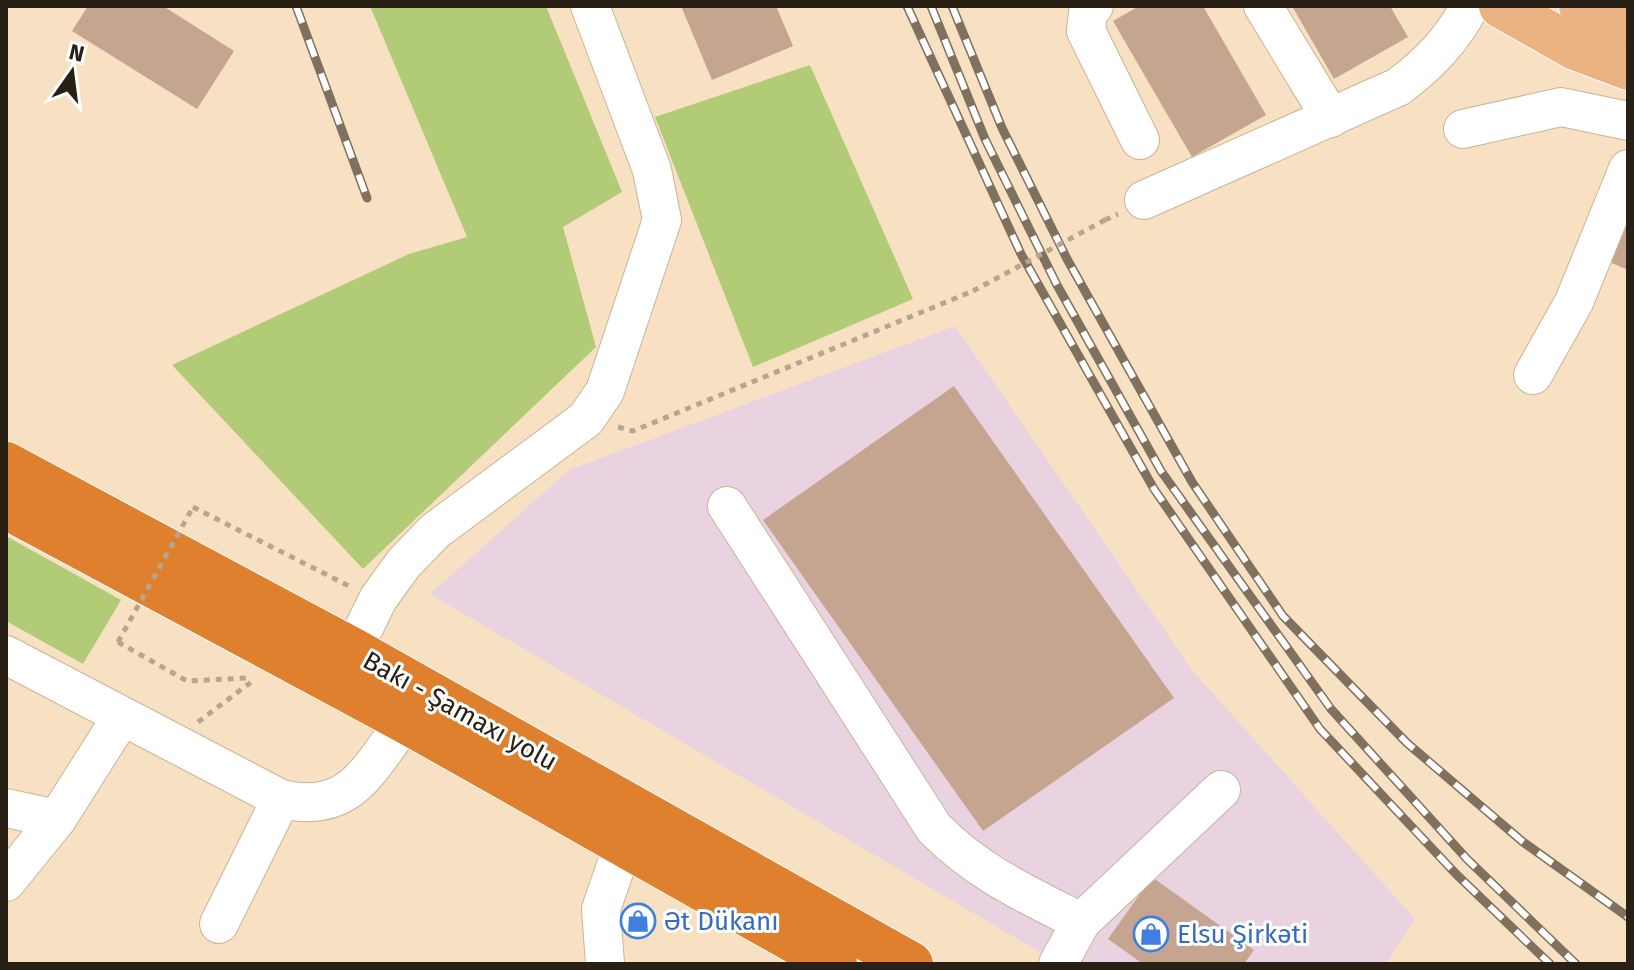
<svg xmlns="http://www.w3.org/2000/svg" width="1634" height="970" font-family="'Fira Sans',sans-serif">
<rect width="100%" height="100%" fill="#f8e1c2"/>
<path fill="#ead3e0" d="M955,326L1192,670L1415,919L1386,964H1060L430,594L569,470Z"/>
<g fill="#b2cb77">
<path d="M370,6H546L622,192L563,227L596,347L363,569L172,365L409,254L467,237Z"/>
<path d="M810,65L913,299L753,367L655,117Z"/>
<path d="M6,536L121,600L83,664L6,621Z"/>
</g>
<g fill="#c5a490">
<path d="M88,6H163L234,51L197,109L72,31Z"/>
<path d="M681,6H776L793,46L712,80Z"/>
<path d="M1139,6H1203L1266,115L1192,157L1113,21Z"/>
<path d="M1292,6H1390L1408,37L1334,79Z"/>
<path d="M1628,212V270L1607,261Z"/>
<path d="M954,386L1174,698L983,831L763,520Z"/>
<path d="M1152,877L1254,950L1244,964H1143L1108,939Z"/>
</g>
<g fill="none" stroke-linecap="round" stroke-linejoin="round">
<g stroke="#cab496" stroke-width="40">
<g id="minor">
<path d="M1094,6L1088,12L1086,31L1140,140"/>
<path d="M1263,6L1331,118"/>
<path d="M1463,129L1561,107L1628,121"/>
<path d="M1144,200L1398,87C1429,64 1452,40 1470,6"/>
<path d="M1533,375L1574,302L1628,169"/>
<path d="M727,506L934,828C978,873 1026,894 1081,922"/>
<path d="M353,650L378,599L404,563L435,531L586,419L605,391L662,220L652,170L590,6"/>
<path d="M6,655L281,799C351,815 368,770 405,721"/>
<path d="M6,808L57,819"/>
<path d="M6,882L57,819L121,718"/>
<path d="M219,924L281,799"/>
<path d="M605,964L601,909L624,843"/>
<path d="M1058,964L1081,922L1221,790"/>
</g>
</g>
<g stroke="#fff" stroke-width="46">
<g id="major">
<path d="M1501,6L1575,48L1628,68"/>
<path d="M1581,6L1628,26"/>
</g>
</g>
<g stroke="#fff" stroke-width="46">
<g id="highway">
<path d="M6,464L353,650L911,964"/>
<path d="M6,507L405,721L835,964"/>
</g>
</g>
<g stroke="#b8a58c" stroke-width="5" stroke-dasharray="6 6" stroke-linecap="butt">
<path d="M1105,220L1118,214"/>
<path d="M618,427L633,431L973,291"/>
<path d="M193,507L349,586"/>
<path d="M118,642L187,681L246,678"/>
<path d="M198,722L254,680"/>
</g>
<use href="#minor" stroke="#fff" stroke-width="38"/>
<use href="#major" stroke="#ebb381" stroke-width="44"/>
<use href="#highway" stroke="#de802d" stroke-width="44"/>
<g stroke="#7f715d" stroke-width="9">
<g id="rail">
<path d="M296,6L367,198"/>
<path d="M907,6L1021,254L1154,489L1320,729L1456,874L1550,964"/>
<path d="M931,6L985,139L1057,285L1161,471L1331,709L1467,859L1576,964"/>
<path d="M952,6L1002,128L1067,259L1192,482L1283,616L1407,743L1523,842L1628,917"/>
</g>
</g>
<use href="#rail" stroke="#fff" stroke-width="6" stroke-dasharray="18" stroke-linecap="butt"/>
<g stroke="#b8a58c" stroke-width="5" stroke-dasharray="6 6" stroke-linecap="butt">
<path d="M973,291L1105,220"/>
<path d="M118,642L193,507"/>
</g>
</g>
<defs>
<g id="shop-ring" transform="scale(1.8)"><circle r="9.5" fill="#fff" stroke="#3f7fe0" stroke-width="1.5"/><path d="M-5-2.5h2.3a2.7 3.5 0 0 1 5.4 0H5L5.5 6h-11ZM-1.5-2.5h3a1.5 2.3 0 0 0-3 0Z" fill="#3f7fe0"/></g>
</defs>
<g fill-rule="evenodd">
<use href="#shop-ring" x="638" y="921"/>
<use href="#shop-ring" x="1151" y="934"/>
</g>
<g text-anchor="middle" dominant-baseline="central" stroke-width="6" stroke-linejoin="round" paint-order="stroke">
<g font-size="26" fill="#292015" stroke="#fff">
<text transform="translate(460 711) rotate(29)">Bakı - Şamaxı yolu</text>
</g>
<g font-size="26" fill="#366cbe" stroke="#fff" text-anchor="start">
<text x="664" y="921">Ət Dükanı</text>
<text x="1177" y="934">Elsu Şirkəti</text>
</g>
</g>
<rect width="1634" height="970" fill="none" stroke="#292015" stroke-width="16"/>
<g transform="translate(72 72) rotate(14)" stroke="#ffffff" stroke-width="6" paint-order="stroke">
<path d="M0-6L14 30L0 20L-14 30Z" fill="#292015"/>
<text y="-12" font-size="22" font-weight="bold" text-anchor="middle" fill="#292015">N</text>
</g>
</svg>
